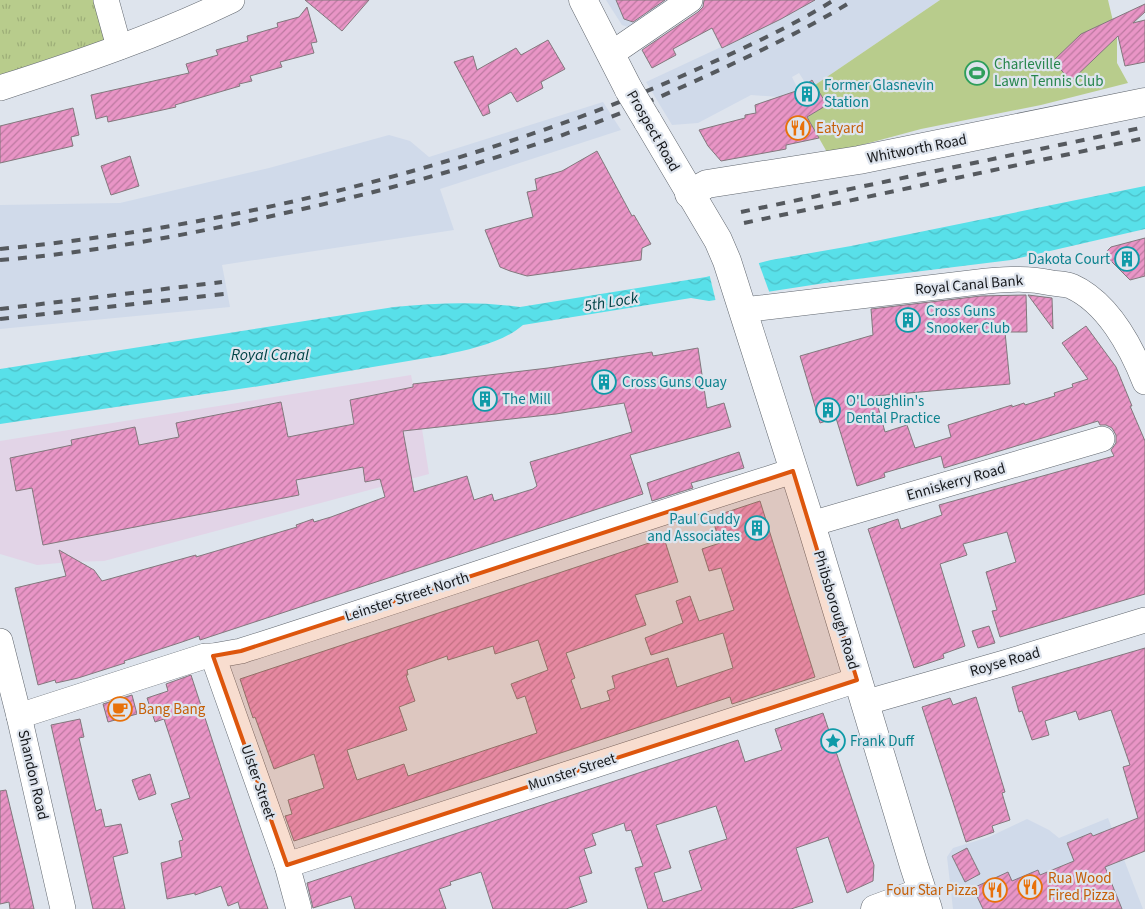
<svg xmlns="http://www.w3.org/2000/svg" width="1145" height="909" font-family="'Source Sans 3',sans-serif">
<defs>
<pattern id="park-tufts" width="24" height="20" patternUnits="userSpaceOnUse" patternTransform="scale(1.25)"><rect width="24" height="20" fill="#b8cc8c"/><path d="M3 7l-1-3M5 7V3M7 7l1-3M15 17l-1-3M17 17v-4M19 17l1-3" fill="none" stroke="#9dae78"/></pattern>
<pattern id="water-waves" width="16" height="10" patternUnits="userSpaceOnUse" patternTransform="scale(1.25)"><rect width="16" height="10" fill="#58e0e9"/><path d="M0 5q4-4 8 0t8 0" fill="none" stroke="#4cbfc7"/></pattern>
<pattern id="building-hatch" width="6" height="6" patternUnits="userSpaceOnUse" patternTransform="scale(1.25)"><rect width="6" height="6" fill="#e995c6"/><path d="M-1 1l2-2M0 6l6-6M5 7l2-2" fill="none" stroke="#bc79a0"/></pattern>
</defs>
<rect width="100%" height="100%" fill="#dee4ed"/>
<g fill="#d0daea">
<path d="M606,0H682L631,28L622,25Z"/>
<path d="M814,0H940L815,85L812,80L806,84L799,73L792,77L798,89L793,93L779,97L751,95L698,123L672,125L646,82L781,19Z"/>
<path d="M603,102L621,130L440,189L454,230L222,265L230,307L0,329V205L120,203L269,168L389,135L410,141L429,157Z"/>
<path d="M1108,818L1143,909H953L947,857L953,848L989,837L1027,819L1049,830L1059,838Z"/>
</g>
<path fill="#e2d4e7" d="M411,375L422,429L429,474L104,561L70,562L37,565L0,554V441Z"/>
<path fill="url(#park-tufts)" d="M0,0H96L105,40L0,75Z"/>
<path fill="#b8cc8c" d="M940,0H1108L1117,38V63L1128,83L1041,105L921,129L828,154L807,117L827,105L815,85Z"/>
<path fill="url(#water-waves)" d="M1145,186V229L1011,260L825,283L709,301L691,298L523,325C502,343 471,349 444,355L260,386L0,424V369L394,307C438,303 476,301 520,307L706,277L771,260L851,246Z"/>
<path fill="#dee4ed" d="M758,261L770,294L716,302L709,273Z"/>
<g fill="url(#building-hatch)" stroke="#82787d" fill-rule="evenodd">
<path d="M305,0H369L342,31Z"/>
<path d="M616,0H665L633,22L624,19Z"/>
<path d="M704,0H815L781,19L722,48L712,28L673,49L676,55L652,68L642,50L698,12L703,7Z"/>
<path d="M1145,4V12L1133,23L1145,20V62L1125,66L1118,36L1071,81L1053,61L1081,34Z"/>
<path d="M307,7L317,42L311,43L314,53L280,62L282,67L250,76L252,81L239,84L240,86L175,105L176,107L108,122L107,116L96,119L91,95L189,73L186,64L218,55L216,50L248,41L247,36L278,27L277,23L299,17Z"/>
<path d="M548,40L565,69L541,82L543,88L517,102L511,92L488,105L490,113L483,116L454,62L473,56L477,70L516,48L521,55Z"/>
<path d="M812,80L827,105L807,117L819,138L786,145V149L721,161L708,146L699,130L745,118V115L756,113L755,105L799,90Z"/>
<path d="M73,108L79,135L71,137L73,146L0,163V126Z"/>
<path d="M597,151L632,216L634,215L651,244L642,248L641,260L527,276L510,271L500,267L485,230L533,217L527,192L537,190L535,179L562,171Z"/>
<path d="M130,156L139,186L111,195L101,166Z"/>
<path d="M1145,238V276L1130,280L1107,257V251L1111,247Z"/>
<path d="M1026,295L1027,332H1005L1010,384L875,396L885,432L907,425L915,448L951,437L948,425L1012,405V407L1024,403L1025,405L1055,396L1054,393L1073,387L1072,384L1088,379L1062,343L1086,326L1116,367L1132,406H1130L1145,441V594L1000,637L992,611L997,610L986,572L1016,562L1007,532L963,544L967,555L940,564L965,646L943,654L944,658L914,668L868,529L898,519L901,529L942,515L939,505L1114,456L1111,450L1116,443V435L1112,428L1106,425H1100L1098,421L944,468L941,456L884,473L885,477L857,486L836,418L820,423L800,356L873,335L871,309L981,296Z"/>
<path d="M1028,295L1052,298L1053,329Z"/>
<path d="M698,348L707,408L724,403L731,427L630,455L643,494L200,640L199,636L182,642L124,661L125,663L78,678L56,683L55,680L38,685L15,588L66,576L59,550L94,570L102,581L196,555V557L297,527L296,525L313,519L314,522L331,517L385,497L380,479L365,482L363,467L296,480L299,495L43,545L32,488L16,491L10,458L72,445L71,440L135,427L139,445L179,437L176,423L281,402L288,437L354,424L350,400L413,387V384L548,368L652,352L653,356ZM624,403L632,432L530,462L537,486L533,489L494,501L492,494L474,500L467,476L414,492L403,431L556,414Z"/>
<path d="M739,452L744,468L691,483L693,488L652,501L647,483Z"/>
<path d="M760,501L815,677L732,704L730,697L294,841L285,816L292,814L288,800L324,788L314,754L274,769L255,717L253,718L240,679L664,538L678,582L635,595L646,625L566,653L575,678L571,680L581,709L610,700L607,691L615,688L612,676L668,658L677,687L733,668L723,633L651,655L645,638L683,623L676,601L690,596L699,621L734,610L721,568L709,571L702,549L720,543L712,517ZM538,640L548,670L511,684L517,699L525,696L537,733L408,776L404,764L357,780L347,750L407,730L399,707L415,701L406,675H408L407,670L447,656L448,660L493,646L495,654Z"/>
<path d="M989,626L995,643L978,648L972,631Z"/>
<path d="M1145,648V851L1105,867L1122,909H983L973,888L1008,872L1012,881L1038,870L1040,875L1074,861L1067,843L1091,833L1093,836L1138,818L1123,767L1130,765L1111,710L1079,720L1076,711L1045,721L1049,735L1032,740L1022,711L1019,712L1012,687Z"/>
<path d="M191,675L251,859L268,909H240L238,902L228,906L221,886L195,895V893L167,899L161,863L182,857L179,841L183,840L171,804L190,798L164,719L155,722L147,698L168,691L166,684Z"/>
<path d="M132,695L137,714L108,722L103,704Z"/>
<path d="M976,697L1005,792L1002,793L1010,820L992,826L994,832L966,842L922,707L950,698L953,705Z"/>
<path d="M823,713L874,865L873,881L847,893L828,837L796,848L813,902L791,909H648L635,868L643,866L631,830L626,831L624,823L592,834L596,845L584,849L592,873L579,877L587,902L566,909H493L481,872L450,882L451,885L439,889L446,909H355L351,896L313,908L307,883L738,740L745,762L782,750L775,729ZM716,806L727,839L689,851L702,890L663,902L654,873L671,868L656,825Z"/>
<path d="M80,719L84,737L79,738L96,811L101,809L105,827L121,824L128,853L113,857L125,909H93L51,725Z"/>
<path d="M150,774L156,794L139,800L132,780Z"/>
<path d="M6,790L26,873L34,909H10L9,902L0,904V791Z"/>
<path d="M967,848L980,874L965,882L952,856Z"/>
</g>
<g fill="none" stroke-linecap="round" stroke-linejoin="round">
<g stroke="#61676f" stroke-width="26">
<g id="street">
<path d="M106,0L119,47"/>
<path d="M611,54L690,0"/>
<path d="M0,88C78,63 158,36 232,0"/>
<path d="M743,310L987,281C1010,279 1029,278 1052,283C1058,284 1065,284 1071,286C1107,302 1131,346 1145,382"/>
<path d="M811,524L1102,439"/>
<path d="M0,641L19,716L63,909"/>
<path d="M213,656L287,865L299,909"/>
<path d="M864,703L1004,663L1145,620"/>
<path d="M19,716L205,656H213L241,651C425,592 608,529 793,471"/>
<path d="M287,865L857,680"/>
</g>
</g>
<g stroke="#61676f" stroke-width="29">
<g id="secondary">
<path d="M583,0L629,90"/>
<path d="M647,120L718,240L727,261L811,524L914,866L928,909"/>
<path d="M689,194L707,184L859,160L1145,102"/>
<path d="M875,909L921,892"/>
</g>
</g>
<use href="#street" stroke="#fff" stroke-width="25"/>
<use href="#secondary" stroke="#fff" stroke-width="28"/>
<g stroke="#55595e" stroke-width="4" stroke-dasharray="9 9" stroke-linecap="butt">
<path d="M741,212L1145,127"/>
<path d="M744,223L1145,138"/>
<path d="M0,249C155,234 308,203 457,158C538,133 616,106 693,71C740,50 789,28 834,0"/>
<path d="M0,260C100,252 197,233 294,211C431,180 565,141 693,82C748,57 802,32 854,0"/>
<path d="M0,309L222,282"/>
<path d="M0,319L224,294"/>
</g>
<g stroke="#61676f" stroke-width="29" stroke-linecap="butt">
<path id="secondary-bridge" d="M629,90L647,120"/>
</g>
<use href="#secondary-bridge" stroke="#fff" stroke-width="28"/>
</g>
<path fill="#dd560d" fill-opacity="0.2" stroke="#dd560d" stroke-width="4" stroke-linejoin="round" d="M793,471L857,680L287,865L213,656L241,651Z"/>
<defs>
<g id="stadium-ring" transform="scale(1.25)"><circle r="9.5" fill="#dee4ed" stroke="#2e9e5b" stroke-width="1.5"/><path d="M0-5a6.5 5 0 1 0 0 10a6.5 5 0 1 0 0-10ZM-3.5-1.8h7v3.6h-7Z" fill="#2e9e5b"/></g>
<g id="building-ring" transform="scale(1.25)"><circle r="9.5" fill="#dee4ed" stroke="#0f9aa8" stroke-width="1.5"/><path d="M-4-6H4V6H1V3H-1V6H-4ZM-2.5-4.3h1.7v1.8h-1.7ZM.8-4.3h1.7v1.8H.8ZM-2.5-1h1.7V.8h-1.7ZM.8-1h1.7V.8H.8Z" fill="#0f9aa8"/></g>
<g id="restaurant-ring" transform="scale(1.25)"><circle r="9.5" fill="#dee4ed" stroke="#e8710a" stroke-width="1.5"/><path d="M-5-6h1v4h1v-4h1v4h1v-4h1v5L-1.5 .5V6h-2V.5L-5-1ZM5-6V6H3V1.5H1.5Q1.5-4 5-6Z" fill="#e8710a"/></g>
<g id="cafe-ring" transform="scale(1.25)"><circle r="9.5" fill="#dee4ed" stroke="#e8710a" stroke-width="1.5"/><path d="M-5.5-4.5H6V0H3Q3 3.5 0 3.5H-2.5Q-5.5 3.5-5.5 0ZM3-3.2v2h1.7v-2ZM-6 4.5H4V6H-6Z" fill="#e8710a"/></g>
<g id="sight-ring" transform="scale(1.25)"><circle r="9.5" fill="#dee4ed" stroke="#0f9aa8" stroke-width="1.5"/><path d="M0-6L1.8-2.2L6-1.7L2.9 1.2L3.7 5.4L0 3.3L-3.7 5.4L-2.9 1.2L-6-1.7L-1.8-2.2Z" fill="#0f9aa8"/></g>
</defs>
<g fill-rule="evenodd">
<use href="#stadium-ring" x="977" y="73"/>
<use href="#building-ring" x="807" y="94"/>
<use href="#restaurant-ring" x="798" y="128"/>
<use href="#building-ring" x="1127" y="259"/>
<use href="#building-ring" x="908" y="320"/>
<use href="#building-ring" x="604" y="382"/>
<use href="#building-ring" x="485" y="399"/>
<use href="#building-ring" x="828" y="410"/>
<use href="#building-ring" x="757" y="528"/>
<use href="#cafe-ring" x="120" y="709"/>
<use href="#sight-ring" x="833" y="741"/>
<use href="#restaurant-ring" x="1030" y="887"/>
<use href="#restaurant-ring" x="995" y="890"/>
</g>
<g text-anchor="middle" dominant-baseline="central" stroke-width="4.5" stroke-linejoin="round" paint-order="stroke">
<g font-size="15" fill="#27864d" stroke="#dee4ed" text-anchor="start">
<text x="994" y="64">Charleville<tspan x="994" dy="17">Lawn Tennis Club</tspan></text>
</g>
<g font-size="15" fill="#0d838f" stroke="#dee4ed" text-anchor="start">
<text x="824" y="85">Former Glasnevin<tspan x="824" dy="17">Station</tspan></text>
<text x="1110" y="259" text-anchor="end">Dakota Court</text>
<text x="926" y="311">Cross Guns<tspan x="926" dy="17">Snooker Club</tspan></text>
<text x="622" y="382">Cross Guns Quay</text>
<text x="502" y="399">The Mill</text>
<text x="846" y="401">O'Loughlin's<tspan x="846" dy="17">Dental Practice</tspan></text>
<text x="740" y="519" text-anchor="end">Paul Cuddy<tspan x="740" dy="17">and Associates</tspan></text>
<text x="850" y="741">Frank Duff</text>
</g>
<g font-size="15" fill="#c56008" stroke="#dee4ed" text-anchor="start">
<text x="816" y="128">Eatyard</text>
<text x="138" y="709">Bang Bang</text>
<text x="1048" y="878">Rua Wood<tspan x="1048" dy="17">Fired Pizza</tspan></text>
<text x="978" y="890" text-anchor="end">Four Star Pizza</text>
</g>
<g font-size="15" fill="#15171a" stroke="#dee4ed">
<text transform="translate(653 131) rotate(60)">Prospect Road</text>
<text transform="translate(917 149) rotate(-11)">Whitworth Road</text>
<text transform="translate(969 285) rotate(-5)">Royal Canal Bank</text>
<text transform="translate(956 482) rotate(-16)">Enniskerry Road</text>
<text transform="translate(407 597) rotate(-18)">Leinster Street North</text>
<text transform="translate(836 610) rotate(73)">Phibsborough Road</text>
<text transform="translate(1005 662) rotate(-16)">Royse Road</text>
<text transform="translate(572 772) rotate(-18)">Munster Street</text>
<text transform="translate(33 775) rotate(77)">Shandon Road</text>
<text transform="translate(258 782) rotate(71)">Ulster Street</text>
</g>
<g font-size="16" font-style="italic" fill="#004346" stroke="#dee4ed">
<text transform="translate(611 302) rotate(-9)">5th Lock</text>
<text x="270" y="355">Royal Canal</text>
</g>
</g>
</svg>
